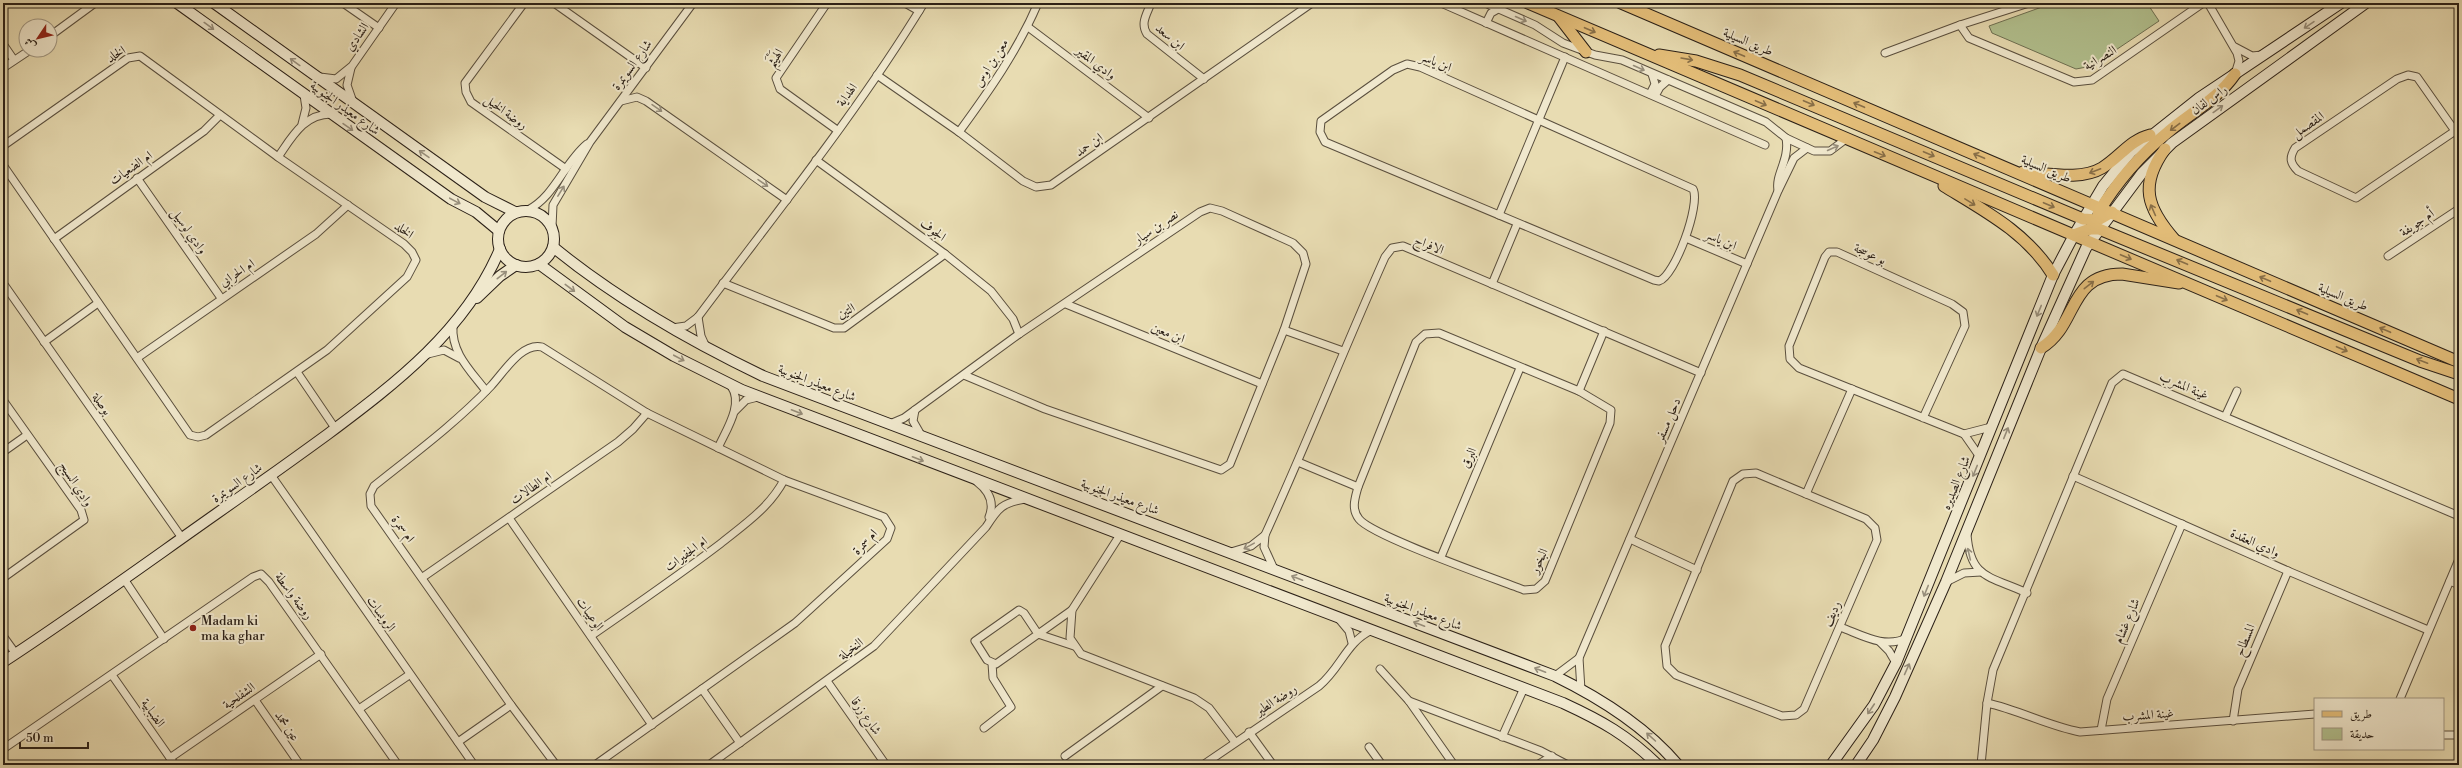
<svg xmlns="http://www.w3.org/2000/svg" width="2462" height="768" font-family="'Libre Bodoni',Amiri,serif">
<rect width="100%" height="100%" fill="#e8dcb2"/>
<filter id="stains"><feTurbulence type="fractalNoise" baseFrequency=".005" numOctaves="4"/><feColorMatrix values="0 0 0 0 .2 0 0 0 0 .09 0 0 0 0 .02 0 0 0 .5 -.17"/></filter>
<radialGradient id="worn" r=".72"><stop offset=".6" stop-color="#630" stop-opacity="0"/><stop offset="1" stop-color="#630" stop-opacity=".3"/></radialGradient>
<path fill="#b2c18f" stroke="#6e7053" d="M2053,3H2147L2159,21L2092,66L2076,69L1992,33L1989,26Z"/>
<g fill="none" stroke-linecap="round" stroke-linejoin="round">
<g stroke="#5a4f3e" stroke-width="9">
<g id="street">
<path d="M343,3L379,28"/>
<path d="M524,3L465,83L466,92L471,102L566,169"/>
<path d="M554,3L646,68"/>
<path d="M827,3L776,78L780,89L837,130"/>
<path d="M905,3L919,11"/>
<path d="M1151,3C1147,14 1140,23 1147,34L1204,79"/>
<path d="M1441,3L1765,145"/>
<path d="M1485,3L1535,25L1563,43L1595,55L1622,60L1766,122L1786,138L1814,151H1830L1846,139"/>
<path d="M2208,3L2237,53L2239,61L2235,74"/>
<path d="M1486,23L1491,13L1498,9"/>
<path d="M1960,25L1969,38L2074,82L2092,80L2203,3"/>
<path d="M1028,27L1149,118"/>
<path d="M50,36L95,3"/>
<path d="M3,44L14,60"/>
<path d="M2235,47L2252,56L2262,55"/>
<path d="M1885,53L1960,25L2029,3"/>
<path d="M1407,64L1420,67L1693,189C1701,204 1675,276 1659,281L1654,280L1325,142L1320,132L1321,121L1393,70Z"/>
<path d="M3,68L30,50"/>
<path d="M351,68L347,85L353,102"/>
<path d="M877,75L959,132L1023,181L1036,187L1051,185L1312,3"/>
<path d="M320,77L336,79L352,66L396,3"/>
<path d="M1650,94L1655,84L1652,74"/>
<path d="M1655,96L1660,87L1668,80"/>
<path d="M621,101L637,97L646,101L787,200"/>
<path d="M302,124L306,108L304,95"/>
<path d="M2455,131L2356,198L2298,171C2290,163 2289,158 2295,148L2397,79L2408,75L2417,77L2455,131L2459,137"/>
<path d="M959,132C989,91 1018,50 1038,3"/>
<path d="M3,146L128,58L140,56L278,157L404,244L412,252L416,260L407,277L327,350L206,435L198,437L190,435L3,165"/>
<path d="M278,157C292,137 304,114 331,114"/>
<path d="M816,160L945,254L991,291L1013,319L1019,334"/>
<path d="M137,178L221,298"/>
<path d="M1778,190C1775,174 1790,160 1786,138"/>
<path d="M528,210C555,196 564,163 587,144"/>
<path d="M1499,215L1565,57"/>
<path d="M552,227L553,205L590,142L693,3"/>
<path d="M1686,238L1747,264"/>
<path d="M54,239L204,131L220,115"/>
<path d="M2388,256L2459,209"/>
<path d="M3,283L182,538"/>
<path d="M723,283L834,328H844L945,254"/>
<path d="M1492,284L1517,224"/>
<path d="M1066,304L1262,384"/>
<path d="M698,317L701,336L706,347"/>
<path d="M453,326C451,353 471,371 486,391"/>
<path d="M672,328L686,326L698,317C775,214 857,113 924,3"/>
<path d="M1284,330L1343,351"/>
<path d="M1439,333L1579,391L1611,410L1610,423L1545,581L1536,589L1524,590C1496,579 1372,536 1359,519C1351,509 1355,498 1358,487L1416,342L1425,334Z"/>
<path d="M44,342L98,303"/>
<path d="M428,354L444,350L459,358"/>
<path d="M137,358L316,234L348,205"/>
<path d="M297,372L335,428"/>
<path d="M1579,391L1604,331"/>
<path d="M3,400L81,510L84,520L3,578"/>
<path d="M915,410L913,421L921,435"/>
<path d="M735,411L746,400L758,397"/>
<path d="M2225,417L2237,391"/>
<path d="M1923,418L1965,326L1963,312L1952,304L1837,252H1829L1825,257L1789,346L1790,359L1799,368L1964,434L1980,457"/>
<path d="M890,424L904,418L1019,334L1200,212L1210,208L1222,211L1293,243L1303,253L1306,264L1284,330L1230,464L1221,470L1045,409L964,375"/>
<path d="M1964,434L1991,427"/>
<path d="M718,448C726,430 744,404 731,386"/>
<path d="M3,452L27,435"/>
<path d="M1298,462L1358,487"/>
<path d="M1756,473L1866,519L1875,528L1877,540L1804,709L1796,715L1782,716L1676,675L1667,666L1665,646L1733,481L1743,474Z"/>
<path d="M271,475L474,765"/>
<path d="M2073,476L2288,571L2428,630"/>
<path d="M977,482C989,491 995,502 989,517"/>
<path d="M1806,494L1852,389"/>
<path d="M509,518L652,725"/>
<path d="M1967,534C1970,579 1990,576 2027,593"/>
<path d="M1120,535L1072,610L1070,638L1081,654L1194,698L1209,708L1235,742"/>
<path d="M1630,539L1697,570"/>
<path d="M1231,552L1251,546L1265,535"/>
<path d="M1441,557L1520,368"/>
<path d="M1274,569L1264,547L1265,535C1307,443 1344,349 1385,257L1392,248L1403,246L1701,373"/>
<path d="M423,577L618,442L633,429L647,413"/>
<path d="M124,579L164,639"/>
<path d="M2450,581L2459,585"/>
<path d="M1946,582L1964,573L1981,572"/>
<path d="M1072,610L996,664L987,660L975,641L1019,610L1024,613L1038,634L1074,646"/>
<path d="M1339,619L1349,631L1352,643"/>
<path d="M1840,627C1862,635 1884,649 1907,638"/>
<path d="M3,636L16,654"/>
<path d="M591,636C634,606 678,576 720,544C745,524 769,508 784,480"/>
<path d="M1880,642L1889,651L1896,663"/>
<path d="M1380,669L1409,701L1454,765"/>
<path d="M112,675L175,765"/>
<path d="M1555,676L1579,658"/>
<path d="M827,681L886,765"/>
<path d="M702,689L740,743"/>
<path d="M1581,690L1579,658L1778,191L1794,158L1807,148"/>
<path d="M2400,699L2459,559"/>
<path d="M255,700L300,765"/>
<path d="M1409,701L1541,751L1568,765"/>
<path d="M1987,703C2019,710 2048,726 2080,732L2315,714"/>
<path d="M359,709L409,675"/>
<path d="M2233,721L2238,689L2288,571"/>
<path d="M984,728L1011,707L993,678L992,663"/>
<path d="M2101,730L2107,699L2182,524"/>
<path d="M1249,732L1273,765"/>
<path d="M2443,735H2459"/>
<path d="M1502,737L1524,688"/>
<path d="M458,742L511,705"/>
<path d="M1369,747L1382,765"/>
<path d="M3,749L253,577L261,574L269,582L398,765"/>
<path d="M1065,756L1162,686"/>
<path d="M170,758L321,654"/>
<path d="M556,765L511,705L371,506L370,494L374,486C414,454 456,423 491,386C504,372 522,342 542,347L647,413L784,480L884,517L891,528L887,539L795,623L595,765"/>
<path d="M709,765L874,646L986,527C998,508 1002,503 1025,499"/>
<path d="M1203,765L1319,686C1341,668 1346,642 1372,630"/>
<path d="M1537,765L1552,756"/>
<path d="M1981,765L1987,703L1993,670L2112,383L2123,374L2459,516"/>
</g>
</g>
<g stroke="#2b2017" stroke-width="12">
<g id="secondary">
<path d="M177,3L451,199L476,212L499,231"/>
<path d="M214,3L485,197L515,212"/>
<circle cx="526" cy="239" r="28"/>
<path d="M553,247C618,300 688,340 763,376L1555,676C1600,698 1645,726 1678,765"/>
<path d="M539,264L625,327L674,356L742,390L1563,703C1602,721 1627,735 1658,765"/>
<path d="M477,298L500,276L516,265"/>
<path d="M3,662C75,615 145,564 216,514C253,488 291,461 328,434C396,383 466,330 500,249"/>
<path d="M1831,765L1874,705L1896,663L2053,275L2074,235L2103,186L2131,152L2199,98L2341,3"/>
<path d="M1856,765L1873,740L1895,697L1946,582L2041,348L2086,248L2142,173L2172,143L2366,3"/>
</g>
</g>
<g stroke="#2b2017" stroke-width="13">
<g id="primary">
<path d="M1528,3L2459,399"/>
<path d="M1621,3L2459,362"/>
<path d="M1559,17L1586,52"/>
<path d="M1659,55L1696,61L1740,75L2083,219L2098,220L2112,212"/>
<path d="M2165,149C2139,185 2147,208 2174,239"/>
<path d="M2023,172C2047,173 2080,181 2102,168C2119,158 2130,140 2150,135"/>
<path d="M1944,186C1985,211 2027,233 2053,275"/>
<path d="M2098,213C2116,183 2141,154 2168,132C2190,113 2218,99 2235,74"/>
<path d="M2074,235L2090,229H2099L2420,361L2459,374"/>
<path d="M2041,348C2079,325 2067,274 2122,274L2179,283"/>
</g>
</g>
<use href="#street" stroke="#f0e8cd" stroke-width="7"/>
<use href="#secondary" stroke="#f0e8cd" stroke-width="10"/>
<use href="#primary" stroke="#e4be79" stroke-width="11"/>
</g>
<defs><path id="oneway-shaft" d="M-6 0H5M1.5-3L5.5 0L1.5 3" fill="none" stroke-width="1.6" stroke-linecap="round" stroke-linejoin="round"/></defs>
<g stroke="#978e7b">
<use href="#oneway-shaft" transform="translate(1521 19) rotate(24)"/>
<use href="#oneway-shaft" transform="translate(2309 25) rotate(146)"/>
<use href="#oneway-shaft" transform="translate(209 26) rotate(36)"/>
<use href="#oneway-shaft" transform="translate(295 62) rotate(-144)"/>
<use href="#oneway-shaft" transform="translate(1639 68) rotate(24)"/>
<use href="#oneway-shaft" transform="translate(657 108) rotate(35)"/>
<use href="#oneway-shaft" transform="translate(2218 109) rotate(-36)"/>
<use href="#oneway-shaft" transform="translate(348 127) rotate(35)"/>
<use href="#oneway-shaft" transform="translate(1833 148) rotate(-24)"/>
<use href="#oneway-shaft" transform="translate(424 154) rotate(-145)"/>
<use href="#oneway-shaft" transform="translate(763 183) rotate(35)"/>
<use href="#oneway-shaft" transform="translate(561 191) rotate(-58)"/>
<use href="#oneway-shaft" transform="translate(455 201) rotate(28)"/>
<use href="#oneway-shaft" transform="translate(502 275) rotate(-38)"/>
<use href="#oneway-shaft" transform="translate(570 288) rotate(37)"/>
<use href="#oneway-shaft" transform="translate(2039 311) rotate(112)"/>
<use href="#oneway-shaft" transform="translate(679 358) rotate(28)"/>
<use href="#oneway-shaft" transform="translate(797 412) rotate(21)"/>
<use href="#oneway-shaft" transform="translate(2006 433) rotate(-68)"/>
<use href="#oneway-shaft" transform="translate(918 459) rotate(21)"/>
<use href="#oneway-shaft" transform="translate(1975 471) rotate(112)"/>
<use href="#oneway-shaft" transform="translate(1249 546) rotate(151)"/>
<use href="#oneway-shaft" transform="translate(1969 554) rotate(-103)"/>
<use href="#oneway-shaft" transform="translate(1297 578) rotate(-159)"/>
<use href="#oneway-shaft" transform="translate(1926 591) rotate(112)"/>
<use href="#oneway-shaft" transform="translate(1419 624) rotate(-159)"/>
<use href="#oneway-shaft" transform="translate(1907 669) rotate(-66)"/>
<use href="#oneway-shaft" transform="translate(1540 670) rotate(-159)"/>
<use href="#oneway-shaft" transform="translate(1871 709) rotate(124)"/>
<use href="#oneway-shaft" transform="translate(1651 737) rotate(-138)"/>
</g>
<g stroke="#886f48">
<use href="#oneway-shaft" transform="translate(1590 30) rotate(23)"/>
<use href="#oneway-shaft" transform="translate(1739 54) rotate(-157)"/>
<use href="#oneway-shaft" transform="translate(1687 59) rotate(10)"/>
<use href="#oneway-shaft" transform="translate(1761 103) rotate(23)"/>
<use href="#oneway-shaft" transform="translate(1809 103) rotate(23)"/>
<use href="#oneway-shaft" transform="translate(1859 105) rotate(-157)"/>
<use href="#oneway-shaft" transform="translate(2175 127) rotate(143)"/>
<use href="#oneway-shaft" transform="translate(1880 154) rotate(22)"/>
<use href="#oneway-shaft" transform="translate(1929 154) rotate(23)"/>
<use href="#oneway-shaft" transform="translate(1979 156) rotate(-157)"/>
<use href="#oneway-shaft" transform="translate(2095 171) rotate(159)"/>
<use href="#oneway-shaft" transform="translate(1970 202) rotate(31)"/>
<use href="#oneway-shaft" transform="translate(2049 205) rotate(23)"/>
<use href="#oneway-shaft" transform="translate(2153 210) rotate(-114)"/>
<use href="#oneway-shaft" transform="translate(2126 257) rotate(23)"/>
<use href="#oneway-shaft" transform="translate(2182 262) rotate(-157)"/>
<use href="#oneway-shaft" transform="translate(2265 279) rotate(-157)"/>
<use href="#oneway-shaft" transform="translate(2089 285) rotate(-38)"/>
<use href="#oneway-shaft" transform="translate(2222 298) rotate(23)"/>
<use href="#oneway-shaft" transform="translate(2302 312) rotate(-157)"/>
<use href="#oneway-shaft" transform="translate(2385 330) rotate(-157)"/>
<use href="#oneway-shaft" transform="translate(2342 349) rotate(23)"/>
<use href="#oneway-shaft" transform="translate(2422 361) rotate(-159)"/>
</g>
<circle fill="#8f2418" stroke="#f0e8cd" stroke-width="1.5" cx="193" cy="628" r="4"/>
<g text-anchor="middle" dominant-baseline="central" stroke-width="4" stroke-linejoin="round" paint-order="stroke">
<g font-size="13" fill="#2b2017" stroke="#f0e8cd">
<text transform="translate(357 37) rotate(-55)">الشادي</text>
<text transform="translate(1170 37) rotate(40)">ابن سعد</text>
<text transform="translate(1748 42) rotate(23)">طريق السيلية</text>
<text transform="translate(116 54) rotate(-30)">الخلد</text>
<text transform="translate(775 58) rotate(-57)">الهَيْثَم</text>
<text transform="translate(2100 58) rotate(-31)">النصرانية</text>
<text transform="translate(1436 62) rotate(22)">ابن ياسر</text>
<text transform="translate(991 63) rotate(-58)">معن بن اوس</text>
<text transform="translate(1096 63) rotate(37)">وادي المقير</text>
<text transform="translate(632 65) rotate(-54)">شارع السويمرة</text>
<text transform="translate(847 95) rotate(-54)">الهداية</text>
<text transform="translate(2209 100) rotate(-36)">راس لفان</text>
<text transform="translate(345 108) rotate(36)">شارع معيذر الجنوبية</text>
<text transform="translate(506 112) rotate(36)">روضة الخيل</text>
<text transform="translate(2308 125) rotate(-35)">المقصمل</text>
<text transform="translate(1089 145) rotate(-35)">ابن حمد</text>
<text transform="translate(131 168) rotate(-35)">ام الضعيات</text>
<text transform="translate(2046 169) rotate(23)">طريق السيلية</text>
<text transform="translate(2417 223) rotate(-34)">أم جويفة</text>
<text transform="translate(1156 227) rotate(-34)">نصر بن سيار</text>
<text transform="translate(404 230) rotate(37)">الخلد</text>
<text transform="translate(933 230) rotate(36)">الجوف</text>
<text transform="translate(189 231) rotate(55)">وادي لوسيل</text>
<text transform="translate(1721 240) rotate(23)">ابن ياسر</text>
<text transform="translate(1429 245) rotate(23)">الافراح</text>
<text transform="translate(1870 254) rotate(24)">بو عوسجة</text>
<text transform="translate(237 273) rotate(-33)">ام الحرابي</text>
<text transform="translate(2343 297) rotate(23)">طريق السيلية</text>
<text transform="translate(846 311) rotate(-27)">التين</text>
<text transform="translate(1168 333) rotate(22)">ابن معين</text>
<text transform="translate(817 383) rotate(21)">شارع معيذر الجنوبية</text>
<text transform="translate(2184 386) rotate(23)">غينة المشرب</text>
<text transform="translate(102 404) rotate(55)">بوصلة</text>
<text transform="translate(1668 420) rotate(-67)">دحل مسفر</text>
<text transform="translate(1469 458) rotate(-67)">البرق</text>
<text transform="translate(237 483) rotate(-35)">شارع السويمرة</text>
<text transform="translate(1956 483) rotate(-68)">شارع الصديره</text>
<text transform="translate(76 484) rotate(57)">وادي السيج</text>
<text transform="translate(531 488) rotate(-35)">ام الطالات</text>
<text transform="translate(1120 497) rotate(20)">شارع معيذر الجنوبية</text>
<text transform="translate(403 529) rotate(54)">ام سمرة</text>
<text transform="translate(865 542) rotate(-46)">ام سمرة</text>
<text transform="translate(2255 543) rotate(24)">وادي العقدة</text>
<text transform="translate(686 554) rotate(-36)">ام الجفيرات</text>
<text transform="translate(1539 561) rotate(-65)">البخور</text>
<text transform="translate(294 596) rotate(53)">روضة واسطة</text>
<text transform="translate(1423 612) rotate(21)">شارع معيذر الجنوبية</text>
<text transform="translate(381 614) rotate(55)">الرويسات</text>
<text transform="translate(590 614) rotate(55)">الوعيبات</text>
<text transform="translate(1832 614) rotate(-67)">رديف</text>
<text transform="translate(2127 621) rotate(-67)">شارع غشام</text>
<text transform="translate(2245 640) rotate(-67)">المسطاح</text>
<text transform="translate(851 649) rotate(-37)">النخيلة</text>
<text transform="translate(239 696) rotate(-35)">الشفلحية</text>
<text transform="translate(1276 700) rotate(-33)">روضة الطير</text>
<text transform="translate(153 713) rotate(55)">الضبابية</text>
<text transform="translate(2148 715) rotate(-4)">غينة المشرب</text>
<text transform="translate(866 716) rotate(55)">شارع زرقا</text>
<text transform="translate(287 726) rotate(55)">عين محمد</text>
</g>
<g font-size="13" fill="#2b2017" stroke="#f0e8cd" text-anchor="start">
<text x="201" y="621">Madam ki<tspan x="201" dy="15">ma ka ghar</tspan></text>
</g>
</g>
<rect width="2462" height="768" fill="none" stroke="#e8dcb2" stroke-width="16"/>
<rect x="4" y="4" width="2454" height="760" fill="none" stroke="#2b2017" stroke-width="2"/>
<rect x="8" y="8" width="2446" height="752" fill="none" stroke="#2b2017"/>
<rect x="2314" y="698" width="130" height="52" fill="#f0e8cd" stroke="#a19884"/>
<rect x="2322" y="711" width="20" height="6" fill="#e4be79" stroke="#a19884"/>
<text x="2350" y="718" font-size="12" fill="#2b2017">طريق</text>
<rect x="2322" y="728" width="20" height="12" fill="#b2c18f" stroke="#a19884"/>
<text x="2350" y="738" font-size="12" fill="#2b2017">حديقة</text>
<g transform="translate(38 38) rotate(235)"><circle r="19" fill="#f0e8cd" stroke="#a19884"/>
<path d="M0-3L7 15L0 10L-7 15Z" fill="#8f2418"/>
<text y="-6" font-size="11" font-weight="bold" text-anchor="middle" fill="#2b2017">ش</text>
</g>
<path d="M20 742v6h68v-6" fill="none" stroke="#2b2017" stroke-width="2"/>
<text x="26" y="742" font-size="12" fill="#2b2017" stroke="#f0e8cd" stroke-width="3" paint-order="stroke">50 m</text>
<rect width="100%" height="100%" filter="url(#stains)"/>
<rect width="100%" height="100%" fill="url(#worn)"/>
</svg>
